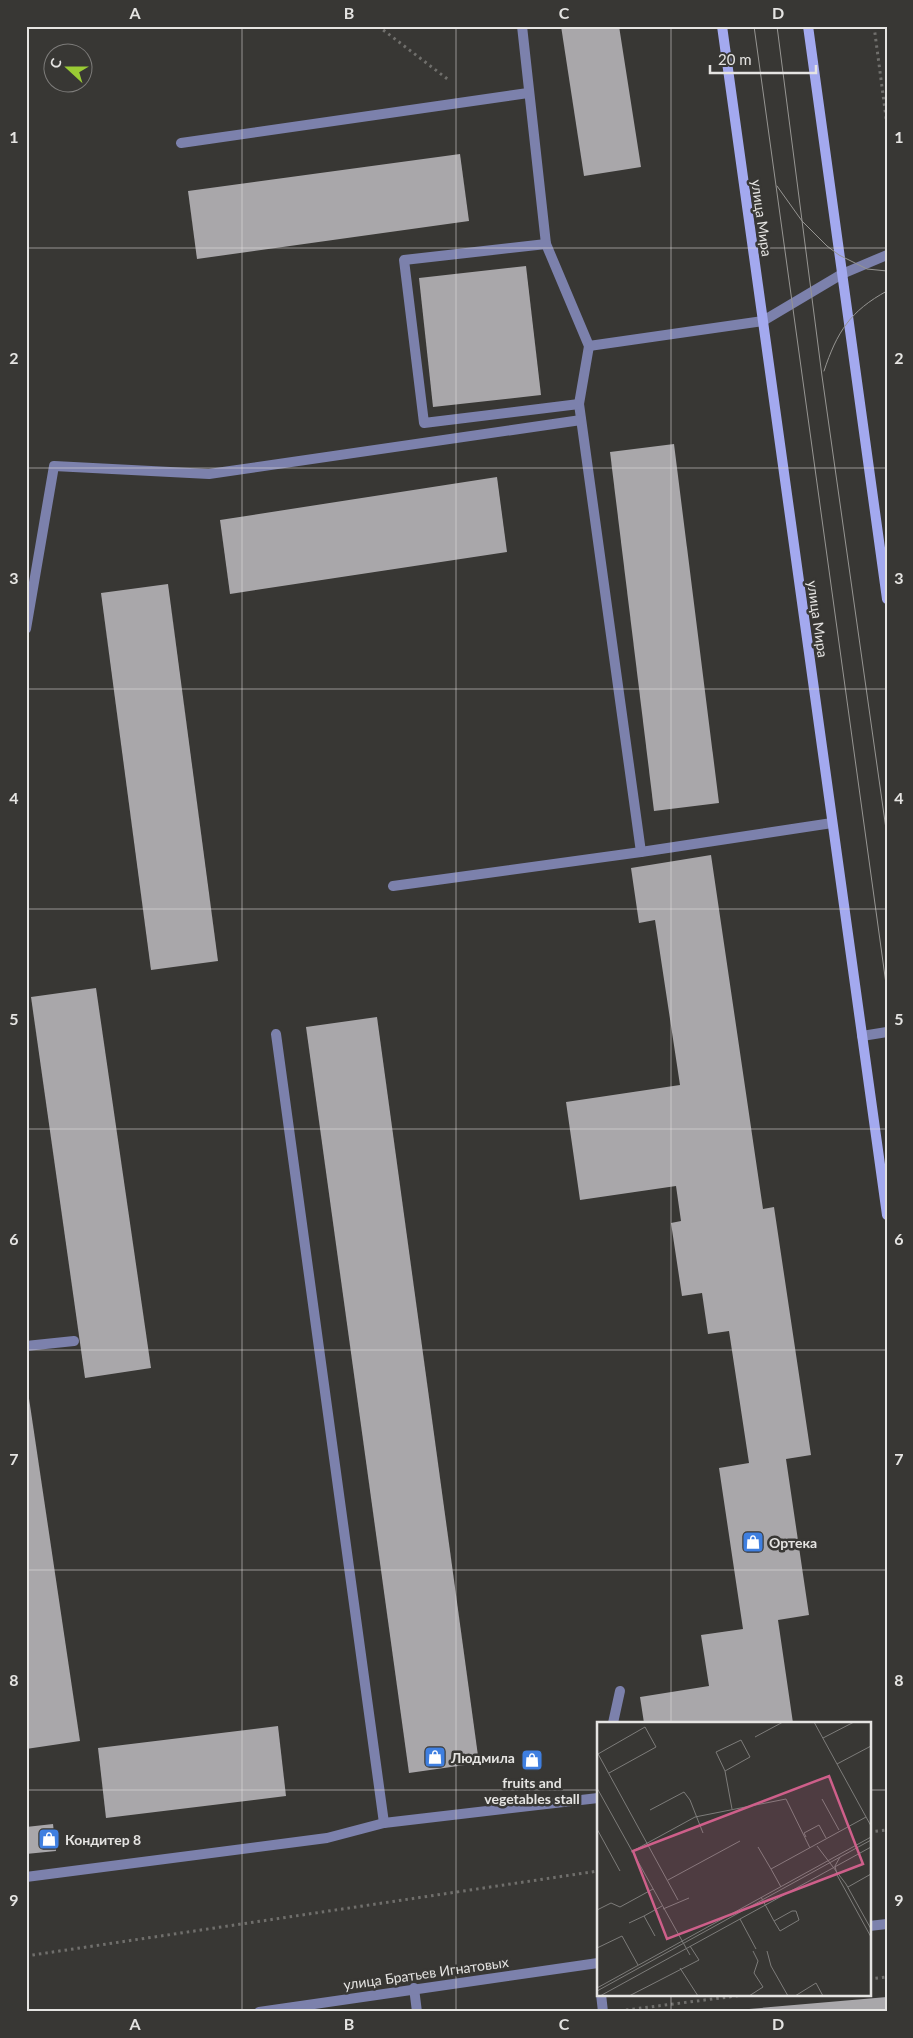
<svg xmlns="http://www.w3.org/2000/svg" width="913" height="2038" font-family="Lato,sans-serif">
<rect width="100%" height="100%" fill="#383734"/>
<g fill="#a9a7aa">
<path d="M561,26H619L641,167L584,176Z"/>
<path d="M460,154L469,221L197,259L188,191Z"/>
<path d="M526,266L541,395L433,407L419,278Z"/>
<path d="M674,444L719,803L654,811L610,452Z"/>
<path d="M497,477L507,552L230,594L220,520Z"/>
<path d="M168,584L218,961L151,970L101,593Z"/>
<path d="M711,855L763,1209L774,1207L811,1455L786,1459L809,1615L778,1620L793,1723H644L640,1697L709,1686L701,1635L743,1629L719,1468L749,1463L729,1331L708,1334L702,1293L682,1296L671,1223L681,1221L676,1186L580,1200L566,1102L680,1085L655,920L639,923L631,868Z"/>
<path d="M96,988L151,1368L85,1378L31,997Z"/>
<path d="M377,1017L479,1763L409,1773L306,1027Z"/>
<path d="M27,1385L80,1741L26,1749V1386Z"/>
<path d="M278,1726L286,1796L106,1818L98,1748Z"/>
<path d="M53,1824L56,1851L26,1854V1827Z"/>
<path d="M887,1997V2012H737V2010Z"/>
</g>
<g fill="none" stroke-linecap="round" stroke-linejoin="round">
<g stroke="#706f6c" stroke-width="3" stroke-dasharray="2.5 4" stroke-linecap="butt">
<path d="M378,26L450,81"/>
<path d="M874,26L887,125"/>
<path d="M869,1832L887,1830"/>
<path d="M26,1956L598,1871"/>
<path d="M869,1979L887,1977"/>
<path d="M626,2010L752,1994"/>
</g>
<g stroke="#7c81ac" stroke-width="10">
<path d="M522,26L546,244L589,346L579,404L641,852L832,823"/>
<path d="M181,143L528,93"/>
<path d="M546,244L404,260L424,423L579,404"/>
<path d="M589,346L763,321"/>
<path d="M26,629L54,466L209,474L581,420"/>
<path d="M393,886L641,852"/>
<path d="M276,1034L384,1823"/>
<path d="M862,1036L887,1032"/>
<path d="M26,1346L74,1341"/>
<path d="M613,1723L620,1691"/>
<path d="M26,1877L327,1838L384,1823L598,1798"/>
<path d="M414,1988L417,2012"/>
<path d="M601,1994L603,2012"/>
</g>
<path stroke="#7c81ac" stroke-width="10" d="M763,321L842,274L887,255"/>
<g stroke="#7c81ac" stroke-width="10">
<path d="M869,1926L887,1924"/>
<path d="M259,2012L598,1963"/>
</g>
<g stroke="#a3a9ef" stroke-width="10">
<path d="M722,26L887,1215"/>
<path d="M808,26L887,599"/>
</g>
<g stroke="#969592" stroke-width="1">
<path d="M754,26L887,991"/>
<path d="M777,26L822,376L887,836"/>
<path d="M777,186L802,221L827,246L839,255L867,269L887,271"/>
<path d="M824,371C837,332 850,311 887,291"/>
</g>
</g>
<path fill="none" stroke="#e5e4e2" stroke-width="1" stroke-opacity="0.55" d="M242,26V2012M456,26V2012M671,26V1723M26,248H887M26,468H887M26,689H887M26,909H887M26,1129H887M26,1350H887M26,1570H887M26,1790H598M869,1790H887M671,1994V2012"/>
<defs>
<g id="shop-square" transform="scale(1.125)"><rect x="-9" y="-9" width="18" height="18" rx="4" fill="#3f7fe0" stroke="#383734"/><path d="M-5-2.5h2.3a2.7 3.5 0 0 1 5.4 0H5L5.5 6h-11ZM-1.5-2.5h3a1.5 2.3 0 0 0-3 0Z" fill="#fff"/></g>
</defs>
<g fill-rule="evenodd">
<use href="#shop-square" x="753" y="1542"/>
<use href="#shop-square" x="435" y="1757"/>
<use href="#shop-square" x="532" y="1760"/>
<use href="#shop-square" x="49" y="1839"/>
</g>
<g text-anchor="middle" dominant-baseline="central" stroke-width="5" stroke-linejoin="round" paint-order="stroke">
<g font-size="14" fill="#e5e4e2" stroke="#383734">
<text transform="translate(762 218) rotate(82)">улица Мира</text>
<text transform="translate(818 619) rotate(82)">улица Мира</text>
<text transform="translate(426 1973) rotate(-8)">улица Братьев Игнатовых</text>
</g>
<g font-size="14" font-weight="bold" fill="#e5e4e2" stroke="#383734" text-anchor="start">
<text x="769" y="1542">Ортека</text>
<text x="451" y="1757">Людмила</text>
<text x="532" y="1782" text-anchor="middle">fruits and<tspan x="532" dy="16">vegetables stall</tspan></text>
<text x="65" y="1839">Кондитер 8</text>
</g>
</g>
<g transform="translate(597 1722)">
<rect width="274" height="274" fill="#383734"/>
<path fill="none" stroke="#7d7c7a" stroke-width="1" d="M217,0L274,104M158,15L186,0M226,16L257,0M0,30L81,178M1,32L48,5L59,25L12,51M240,42L274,24M128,49L119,30L144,18L153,35L128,49L135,87M0,66L93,233M225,77L242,108M53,88L87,70L93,78L106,111M0,107L23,149M209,115L207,111L222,103L229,116M220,124L249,162L274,207M161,125L174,147M34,130L98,95L189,77L213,126M243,135L238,144L240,153L274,215M71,158L143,119M184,165L174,147L269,95M251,165L274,152M164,175L177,199M66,187L92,176M0,188L14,181L23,185L56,167M195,189H199L202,198L183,209L177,199ZM143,197L159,227M32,201L47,194M58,214L47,194L65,184M0,226L25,214L41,243M170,229L174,244L191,274M83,246L101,274M0,266L274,115M0,269L274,118M3,274L274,125M32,274L102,238L93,224M152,274L166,265L157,251L161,239L156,229M198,274L219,261L226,274"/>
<path fill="#ce5f8a" fill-opacity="0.15" stroke="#ce5f8a" stroke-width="2.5" d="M232,54L266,142L70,217L36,129Z"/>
<rect width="274" height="274" fill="none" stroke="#e5e4e2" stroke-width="2.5"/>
</g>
<rect width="913" height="2038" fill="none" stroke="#383734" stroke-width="55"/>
<g transform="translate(68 68) rotate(291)"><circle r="24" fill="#383734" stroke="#7d7c7a"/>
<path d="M0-4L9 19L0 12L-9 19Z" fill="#9acb34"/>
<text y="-8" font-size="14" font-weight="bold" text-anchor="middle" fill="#e5e4e2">С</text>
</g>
<path d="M710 65v8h106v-8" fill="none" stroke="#e5e4e2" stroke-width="2.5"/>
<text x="718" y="65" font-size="15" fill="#e5e4e2" stroke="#383734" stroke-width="4" paint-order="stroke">20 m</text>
<rect x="28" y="28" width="858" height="1982" fill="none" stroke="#e5e4e2" stroke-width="2"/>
<g font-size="16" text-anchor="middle" font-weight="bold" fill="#e5e4e2">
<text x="135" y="19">A</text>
<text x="349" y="19">B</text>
<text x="564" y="19">C</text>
<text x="778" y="19">D</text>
<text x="14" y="143">1</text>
<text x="899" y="143">1</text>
<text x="14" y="364">2</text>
<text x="899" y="364">2</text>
<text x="14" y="584">3</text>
<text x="899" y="584">3</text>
<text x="14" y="804">4</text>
<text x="899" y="804">4</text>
<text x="14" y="1025">5</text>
<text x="899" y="1025">5</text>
<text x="14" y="1245">6</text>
<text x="899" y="1245">6</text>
<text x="14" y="1465">7</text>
<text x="899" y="1465">7</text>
<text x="14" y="1686">8</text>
<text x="899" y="1686">8</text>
<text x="14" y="1906">9</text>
<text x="899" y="1906">9</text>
<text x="135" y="2030">A</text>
<text x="349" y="2030">B</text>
<text x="564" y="2030">C</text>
<text x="778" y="2030">D</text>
</g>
</svg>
